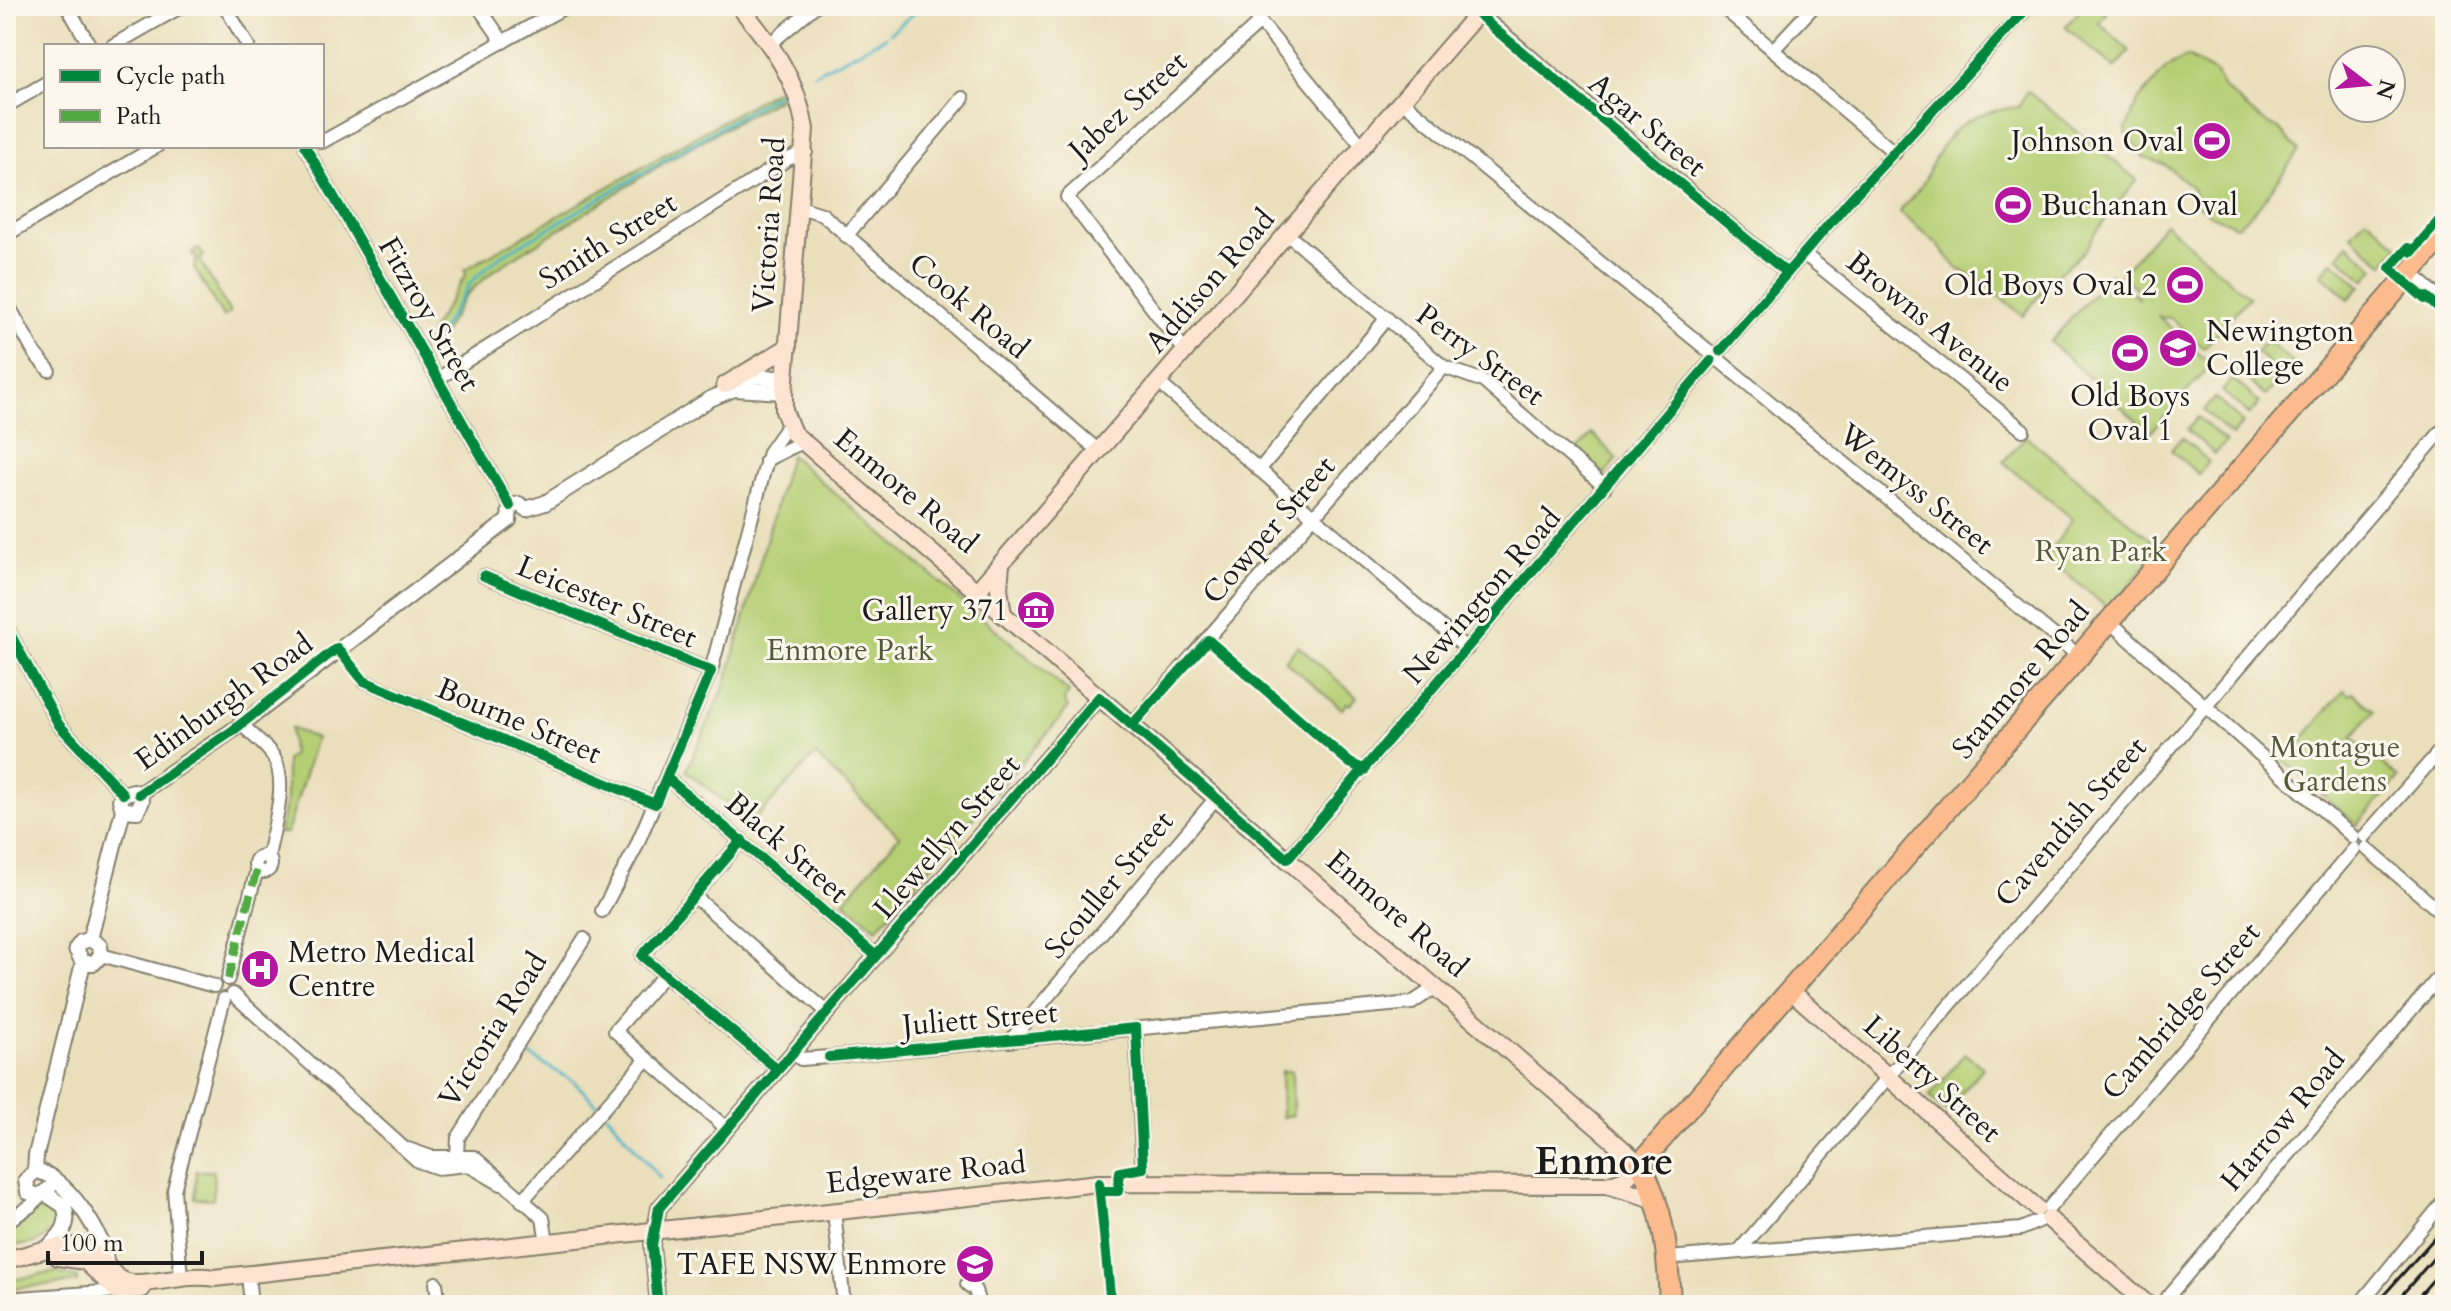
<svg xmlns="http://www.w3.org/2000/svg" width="2451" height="1311" font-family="Cardo,serif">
<rect width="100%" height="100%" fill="#fbf7ec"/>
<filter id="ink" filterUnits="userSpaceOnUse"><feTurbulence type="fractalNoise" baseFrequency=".0125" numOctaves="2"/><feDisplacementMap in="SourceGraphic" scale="16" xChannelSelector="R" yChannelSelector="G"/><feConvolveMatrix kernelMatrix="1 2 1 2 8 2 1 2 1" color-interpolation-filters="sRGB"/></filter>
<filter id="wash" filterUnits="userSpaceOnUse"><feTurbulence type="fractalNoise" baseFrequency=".006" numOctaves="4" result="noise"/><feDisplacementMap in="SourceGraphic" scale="32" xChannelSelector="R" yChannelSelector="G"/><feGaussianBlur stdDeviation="1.8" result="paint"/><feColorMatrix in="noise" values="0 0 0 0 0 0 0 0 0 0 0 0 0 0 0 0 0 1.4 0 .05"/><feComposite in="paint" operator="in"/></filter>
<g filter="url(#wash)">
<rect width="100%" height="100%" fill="#eadfbb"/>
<g fill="#b5cf75" stroke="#687648" stroke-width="2">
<path d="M2084,6H2097L2106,14L2099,23L2130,51L2115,68L2065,27Z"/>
<path d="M2187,57L2215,72L2224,88L2260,119L2279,129L2299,151L2259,206L2237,226L2208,214L2197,203L2193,188L2164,164L2144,158L2125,131L2138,101L2166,68Z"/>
<path d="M778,89L781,97L683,151L493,271L466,295L436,345L430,333L466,274L464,270Z"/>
<path d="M2027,91L2137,180L2094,234C2086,254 2071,262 2056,276C2044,288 2034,303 2023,316L1983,282L1958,269L1936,243L1899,212C1907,202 1922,189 1926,177C1946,129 1965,113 2018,107Z"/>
<path d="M2366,217L2399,246L2384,264L2351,235Z"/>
<path d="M2165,223L2249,297L2204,348L2171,318L2159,317L2211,365L2150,433L2050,342L2111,274L2138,298L2136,288L2121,274Z"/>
<path d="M2348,244L2375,268L2365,280L2338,256Z"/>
<path d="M199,249L204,256L200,260L230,313L223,317L194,268L197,257L192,255L193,252Z"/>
<path d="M2333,261L2361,286L2349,299L2321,274Z"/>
<path d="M2267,340L2294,364L2283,376L2256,352Z"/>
<path d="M2249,360L2276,384L2265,396L2238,372Z"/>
<path d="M2233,379L2260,403L2249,415L2222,391Z"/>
<path d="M2215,398L2243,423L2232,436L2204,411Z"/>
<path d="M2198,417L2226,442L2215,454L2187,430Z"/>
<path d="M1592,433L1617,459L1604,475L1576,452Z"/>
<path d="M2026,436L2160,547L2109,609L2046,557L2073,519L2003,462Z"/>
<path d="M2182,437L2209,462L2198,474L2171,450Z"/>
<path d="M790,455L1069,692L1064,700L1068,708L1056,723L877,929L844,901L899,836L815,755L752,823L686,771L726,683Z"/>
<path d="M1298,646L1357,697L1350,705L1347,703L1342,709L1285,661Z"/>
<path d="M2344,690L2350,695L2353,692L2374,711L2352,737L2399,778L2357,825L2284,761Z"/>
<path d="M290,728L316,738L287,833H279L286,801V760L292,755Z"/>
<path d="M1965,1053L1983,1068L1946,1111L1929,1097Z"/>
<path d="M1281,1071H1292L1293,1115L1282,1117Z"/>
<path d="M196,1171H214L213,1199L195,1198Z"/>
<path d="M52,1204L60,1210L59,1229L55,1227C42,1245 27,1245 6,1246V1233C26,1228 30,1208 52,1204Z"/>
<path d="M55,1272L78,1278L77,1282L6,1289V1281Z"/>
</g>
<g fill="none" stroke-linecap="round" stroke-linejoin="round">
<g stroke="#46b2c4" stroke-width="3">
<path d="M1184,7L1186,6"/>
<path d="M1172,9L1182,8"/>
<path d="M890,33L923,6"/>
<path d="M814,74L886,37"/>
<path d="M434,341L471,282L498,258L777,94"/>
<path d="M529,1055L573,1081L599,1106"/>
<path d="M607,1114L660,1178"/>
</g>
</g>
</g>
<g filter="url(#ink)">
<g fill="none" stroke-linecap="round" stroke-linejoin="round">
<g stroke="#837e6c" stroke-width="16">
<g id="minor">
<path d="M67,6L90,46"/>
<path d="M225,6L248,46"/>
<path d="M478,6L503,42"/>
<path d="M1247,6L1363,147"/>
<path d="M1471,6L1787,273"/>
<path d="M1721,6L1895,153"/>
<path d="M771,43L815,6"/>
<path d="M112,46L182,6"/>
<path d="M1773,50L1814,6"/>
<path d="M1402,101L1710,352"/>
<path d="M6,106L46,83"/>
<path d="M322,142L567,6"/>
<path d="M305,146L510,506"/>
<path d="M800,207L822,214L1100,452"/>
<path d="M1287,234L1444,367L1483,381L1605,487"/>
<path d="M6,235L157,146"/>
<path d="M846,236L963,98"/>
<path d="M1804,254L2023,430"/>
<path d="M2411,273L2445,303"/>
<path d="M6,301L35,354L49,370"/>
<path d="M1720,351L1848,202L2029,6"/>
<path d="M1186,352L1067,197L1260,22"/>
<path d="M1720,361L2080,657"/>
<path d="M439,378L788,159L806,152"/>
<path d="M1159,383L1467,649"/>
<path d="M766,460L802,442"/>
<path d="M1259,470L1387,318"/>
<path d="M484,576L711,671"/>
<path d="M2110,622L2353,837"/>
<path d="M6,626L59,725L123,794"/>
<path d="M364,681L655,804"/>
<path d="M242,724C251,735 265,744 273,756C290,782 272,830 268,858"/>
<path d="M1132,725L1444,367"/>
<path d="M667,778L875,955"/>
<path d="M2365,836L2445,745"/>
<path d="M742,840L642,956L777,1069"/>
<path d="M2366,848L2445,916"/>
<circle cx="263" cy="864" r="8"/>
<path d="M1287,859L1711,361"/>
<path d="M694,896L826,1011"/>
<path d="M602,911L635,849L711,671L769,452L788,425"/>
<path d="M101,955L214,986"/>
<path d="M664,975L615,1031L726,1128"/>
<path d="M228,979L257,869"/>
<path d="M233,994L418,1161L438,1168L468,1165L501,1184"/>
<path d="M1136,1028L1143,1182"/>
<path d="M1010,1041L1216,798"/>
<path d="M792,1052L801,1059L829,1057L1412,1003L1436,987"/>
<path d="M408,1149L431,1157H474L543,1218L547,1242"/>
<path d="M457,1154L458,1138L584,939"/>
<path d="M522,1201L647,1059"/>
<path d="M2049,1208L2354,849"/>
<path d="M834,1211L844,1305"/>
<path d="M6,1222L32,1205L39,1196"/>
<path d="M1739,1251L2445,427"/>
<path d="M1668,1258L2021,1229L2039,1221"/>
<path d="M248,1274L251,1305"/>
<path d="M181,1278L174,1190L224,999"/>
<path d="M436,1283L439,1305"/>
<path d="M967,1284L975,1290L979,1305"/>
<path d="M121,1291L122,1305"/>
<path d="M6,1299L117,1291"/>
<path d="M2161,1305L2445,970"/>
<path d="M2359,1305L2445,1200"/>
</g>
</g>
<g stroke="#837e6c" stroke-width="18">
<g id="tertiary">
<path d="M738,381L756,376L785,379"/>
<path d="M526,509L545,503L710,399L734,389L784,392"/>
<path d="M509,520L510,506L519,504L526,509"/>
<path d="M139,794L242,724L509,520"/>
<path d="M123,810L120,800L123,794L133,791L139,794"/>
<path d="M123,810L137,811L142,801L139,794"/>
<path d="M90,939L123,810"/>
<path d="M83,963H94L101,955L100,946L90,939"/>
<path d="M83,963L76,949L81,942L90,939"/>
<path d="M35,1171L36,1155L83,963"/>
<path d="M35,1171C63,1172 108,1238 106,1265"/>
<path d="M35,1171L26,1180L28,1192L39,1196L49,1189"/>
<path d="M45,1250C59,1237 72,1226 64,1206L46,1194"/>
<path d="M658,1305L652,1245L659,1208L1099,697"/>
</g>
</g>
<g stroke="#837e6c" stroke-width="20">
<g id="secondary">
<path d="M725,385L788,347"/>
<path d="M1001,564L999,588L1003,615"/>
<path d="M977,591L1484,6"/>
<path d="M1791,991L2037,1208"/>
<path d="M1607,1185L1657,1200"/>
<path d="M2049,1219L2148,1305"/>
<path d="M58,1257L85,1261L117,1291L142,1289"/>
<path d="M6,1260C31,1255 66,1238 91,1251C109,1260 110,1282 134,1283C160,1284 188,1273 214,1278L1099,1183L1607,1185L1625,1179L1640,1164L793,433L784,411V392L805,129C797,78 772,45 739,6"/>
</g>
</g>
<g stroke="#837e6c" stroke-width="24">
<path id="trunk" d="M1670,1305C1668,1255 1665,1209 1640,1164L2445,233"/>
</g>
<use href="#minor" stroke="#fff" stroke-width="12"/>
<use href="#tertiary" stroke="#fff" stroke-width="14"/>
<use href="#secondary" stroke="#fde4d1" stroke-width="16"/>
<use href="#trunk" stroke="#fbbb8d" stroke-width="20"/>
<g stroke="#1c1c1c" stroke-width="3">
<path d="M2375,1305L2445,1226"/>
<path d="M2393,1305L2445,1245"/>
<path d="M2411,1305L2445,1266"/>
</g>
<path stroke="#52a943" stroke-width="8" stroke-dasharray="16 8" stroke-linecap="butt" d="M228,979L257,869"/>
<g stroke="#fbf7ec" stroke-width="15">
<g id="cycleway">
<path d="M1484,6L1478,13L1492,27L1787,273"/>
<path d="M305,146L510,506"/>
<path d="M2442,300L2437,306L2427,297L2425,299L2390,268L2408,248L2412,252L2445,214"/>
<path d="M1720,351L1848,202L2029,6"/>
<path d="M6,626L59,725L123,794"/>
<path d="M1132,725L1208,640L1350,763L1365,770"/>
<path d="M667,778L875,955"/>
<path d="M139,794L231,732L337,648L364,681L655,804L711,671L484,576"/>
<path d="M742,840L642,956L777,1069"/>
<path d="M829,1057L1136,1028L1143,1168L1120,1172L1118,1191H1100"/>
<path d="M1099,1183L1111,1305"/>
<path d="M658,1305L652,1245L659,1208L1099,697L1287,859L1711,361"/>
</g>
</g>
<use href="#cycleway" stroke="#00873e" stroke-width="10"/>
</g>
</g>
<defs>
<g id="stadium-disc" transform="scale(2)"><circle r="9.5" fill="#b5179e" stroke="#fbf7ec"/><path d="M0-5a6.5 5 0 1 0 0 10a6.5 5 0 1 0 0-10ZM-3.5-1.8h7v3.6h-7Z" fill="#fff"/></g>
<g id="school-disc" transform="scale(2)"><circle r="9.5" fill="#b5179e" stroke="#fbf7ec"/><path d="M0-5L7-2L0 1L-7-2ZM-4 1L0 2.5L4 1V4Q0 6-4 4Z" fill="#fff"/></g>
<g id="museum-disc" transform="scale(2)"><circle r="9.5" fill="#b5179e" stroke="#fbf7ec"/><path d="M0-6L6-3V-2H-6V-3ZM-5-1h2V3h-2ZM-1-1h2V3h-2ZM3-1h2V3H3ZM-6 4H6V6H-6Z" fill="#fff"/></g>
<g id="hospital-disc" transform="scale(2)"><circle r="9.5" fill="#b5179e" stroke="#fbf7ec"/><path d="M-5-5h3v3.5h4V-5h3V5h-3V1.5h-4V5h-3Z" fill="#fff"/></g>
<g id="university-disc" transform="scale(2)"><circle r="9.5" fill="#b5179e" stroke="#fbf7ec"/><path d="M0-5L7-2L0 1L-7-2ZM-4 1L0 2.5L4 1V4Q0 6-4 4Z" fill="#fff"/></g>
</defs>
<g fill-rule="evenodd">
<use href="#stadium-disc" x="2212" y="141"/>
<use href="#stadium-disc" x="2013" y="205"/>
<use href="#stadium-disc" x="2185" y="285"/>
<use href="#school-disc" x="2178" y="348"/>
<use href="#stadium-disc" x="2130" y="353"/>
<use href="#museum-disc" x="1036" y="610"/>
<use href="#hospital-disc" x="260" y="969"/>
<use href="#university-disc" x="975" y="1264"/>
</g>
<g text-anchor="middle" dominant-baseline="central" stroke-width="6" stroke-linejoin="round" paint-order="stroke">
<g font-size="30" fill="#1c1c1c" stroke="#fbf7ec">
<text transform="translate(1128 106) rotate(-42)">Jabez Street</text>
<text transform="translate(1647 125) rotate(40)">Agar Street</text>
<text transform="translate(769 225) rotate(-86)">Victoria Road</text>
<text transform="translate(608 241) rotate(-32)">Smith Street</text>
<text transform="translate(1210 281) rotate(-49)">Addison Road</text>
<text transform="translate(969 306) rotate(40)">Cook Road</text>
<text transform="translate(429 314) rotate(60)">Fitzroy Street</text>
<text transform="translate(1930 322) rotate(39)">Browns Avenue</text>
<text transform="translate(1480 355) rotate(36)">Perry Street</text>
<text transform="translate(1916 489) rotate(39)">Wemyss Street</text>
<text transform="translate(906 491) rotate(40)">Enmore Road</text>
<text transform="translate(1269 530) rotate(-49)">Cowper Street</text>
<text transform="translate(1482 596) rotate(-49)">Newington Road</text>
<text transform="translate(607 602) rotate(23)">Leicester Street</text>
<text transform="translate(2021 680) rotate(-50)">Stanmore Road</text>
<text transform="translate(224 702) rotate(-36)">Edinburgh Road</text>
<text transform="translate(519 721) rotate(23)">Bourne Street</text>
<text transform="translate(2071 822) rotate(-49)">Cavendish Street</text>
<text transform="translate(947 837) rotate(-49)">Llewellyn Street</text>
<text transform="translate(787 848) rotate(41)">Black Street</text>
<text transform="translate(1109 885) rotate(-50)">Scouller Street</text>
<text transform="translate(1397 914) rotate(41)">Enmore Road</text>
<text transform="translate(2181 1011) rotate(-49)">Cambridge Street</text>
<text transform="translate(980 1019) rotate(-5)">Juliett Street</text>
<text transform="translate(493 1030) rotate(-58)">Victoria Road</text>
<text transform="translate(1932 1079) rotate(42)">Liberty Street</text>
<text transform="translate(2283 1120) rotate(-50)">Harrow Road</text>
<text transform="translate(926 1173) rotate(-6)">Edgeware Road</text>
</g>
<g font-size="30" fill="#1c1c1c" stroke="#fbf7ec" text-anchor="end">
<text x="2184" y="141">Johnson Oval</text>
<text x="2041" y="205" text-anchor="start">Buchanan Oval</text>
<text x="2157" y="285">Old Boys Oval 2</text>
<text x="2206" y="331" text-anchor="start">Newington<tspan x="2206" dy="34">College</tspan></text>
<text x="2130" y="396" text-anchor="middle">Old Boys<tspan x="2130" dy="34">Oval 1</tspan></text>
<text x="1008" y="610">Gallery 371</text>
<text x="288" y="952" text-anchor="start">Metro Medical<tspan x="288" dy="34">Centre</tspan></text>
<text x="947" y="1264">TAFE NSW Enmore</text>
</g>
<g font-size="30" fill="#525b3b" stroke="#fbf7ec">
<text x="2101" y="551">Ryan Park</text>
<text x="850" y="650">Enmore Park</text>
<text x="2335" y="747">Montague<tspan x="2335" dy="34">Gardens</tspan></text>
</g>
<g font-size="38" font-weight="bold" fill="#1c1c1c" stroke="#fbf7ec">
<text x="1604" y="1162">Enmore</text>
</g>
</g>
<rect width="2451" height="1311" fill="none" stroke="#fbf7ec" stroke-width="32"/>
<rect x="44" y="44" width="280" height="104" fill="#fbf7ec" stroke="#a29f99" stroke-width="2"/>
<rect x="60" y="70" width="40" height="12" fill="#00873e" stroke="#a29f99" stroke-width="2"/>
<text x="116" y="84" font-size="24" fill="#1c1c1c">Cycle path</text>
<rect x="60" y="110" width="40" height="12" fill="#52a943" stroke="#a29f99" stroke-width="2"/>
<text x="116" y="124" font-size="24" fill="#1c1c1c">Path</text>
<g transform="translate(2367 84) rotate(106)"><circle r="38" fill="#fbf7ec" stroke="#a29f99" stroke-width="2"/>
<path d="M0-6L14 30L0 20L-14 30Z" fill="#b5179e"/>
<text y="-12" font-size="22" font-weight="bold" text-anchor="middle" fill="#1c1c1c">N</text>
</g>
<path d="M48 1251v12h154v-12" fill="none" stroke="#1c1c1c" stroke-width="4"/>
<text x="60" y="1251" font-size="24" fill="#1c1c1c" stroke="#fbf7ec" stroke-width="6" paint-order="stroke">100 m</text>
</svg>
